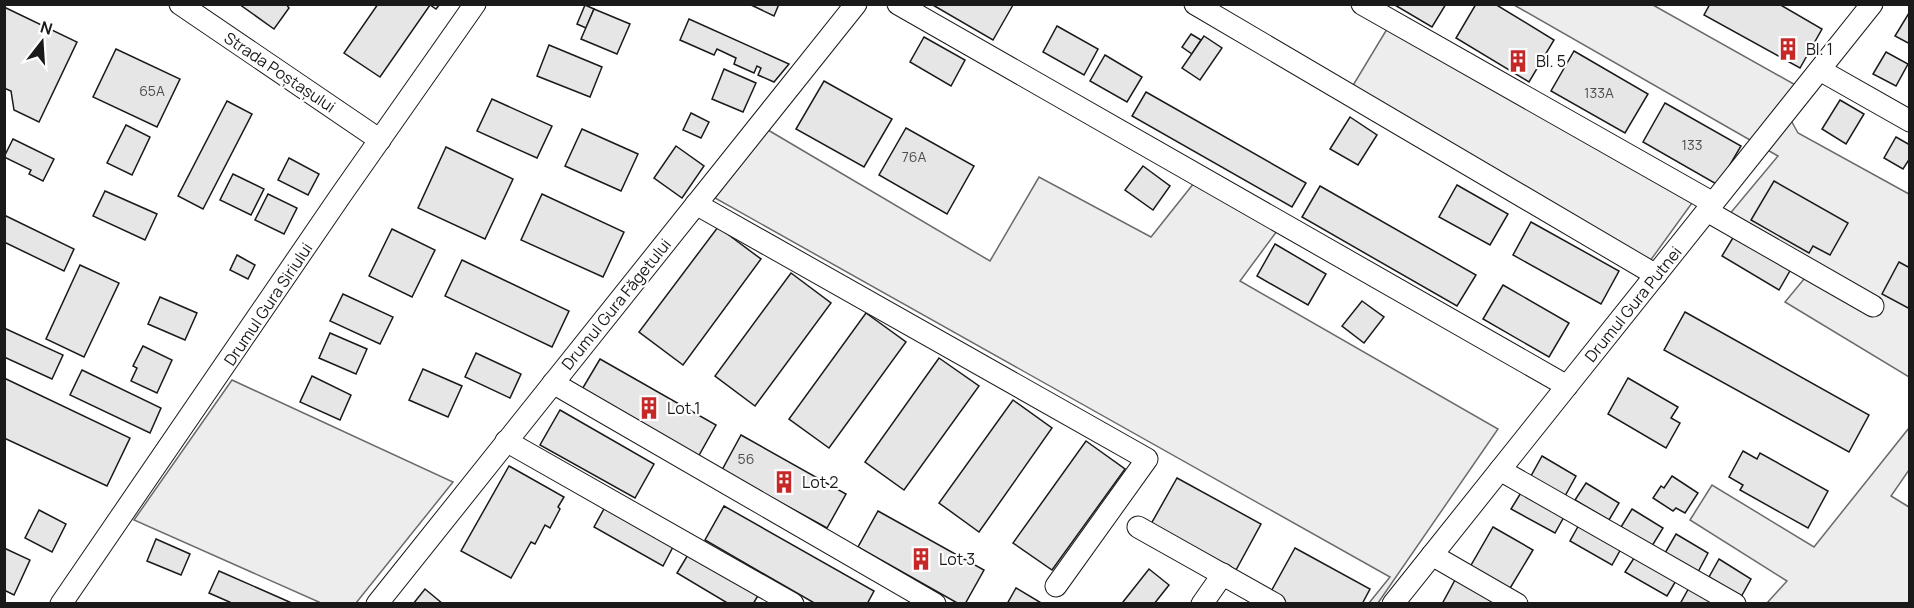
<svg xmlns="http://www.w3.org/2000/svg" width="1914" height="608" font-family="Manrope,sans-serif">
<rect width="100%" height="100%" fill="#fff"/>
<g fill="#ededed" stroke="#6a6a6a" stroke-width="1.5">
<path d="M1514,5H1653L1799,87L1782,104L1798,133L1909,194V377L1785,302L1814,267L1728,216L1778,156Z"/>
<path d="M1387,29L1692,203L1650,261L1352,87Z"/>
<path d="M768,130L990,261L1039,177L1151,237L1194,183L1277,231L1240,281L1498,429L1378,603H1369L1390,577L715,198Z"/>
<path d="M232,380L453,482L356,603H321L134,520Z"/>
<path d="M1909,428V470L1891,496L1909,507V603H1767L1787,581L1690,520L1712,485L1814,547Z"/>
</g>
<g fill="#e6e6e6" stroke="#1a1a1a" stroke-width="1.5">
<path d="M239,4H286L289,8L274,29Z"/>
<path d="M378,4H440L436,9L430,5L380,77L344,53Z"/>
<path d="M749,4H779L774,16Z"/>
<path d="M931,4H1012L1013,5L993,40Z"/>
<path d="M1393,4H1446L1432,27Z"/>
<path d="M1476,4H1495L1554,40L1529,82L1456,38Z"/>
<path d="M1710,4H1779L1822,29L1800,68L1704,15Z"/>
<path d="M585,5L594,9L586,28L577,24Z"/>
<path d="M4,7L77,42L39,122L14,110L11,91L4,88Z"/>
<path d="M594,9L630,24L617,54L581,39Z"/>
<path d="M1909,13L1910,14V44L1895,36Z"/>
<path d="M689,19L789,64L774,82L758,75L761,68L757,66L754,73L734,64L736,58L717,49L714,55L680,40Z"/>
<path d="M1057,26L1098,49L1084,75L1043,52Z"/>
<path d="M1191,34L1201,40L1192,54L1182,47Z"/>
<path d="M1204,36L1222,48L1200,80L1182,68Z"/>
<path d="M924,37L965,60L951,86L910,62Z"/>
<path d="M549,45L602,67L590,97L537,76Z"/>
<path d="M116,49L180,79L157,127L93,97Z"/>
<path d="M1574,51L1648,94L1625,133L1551,91Z"/>
<path d="M1886,52L1908,64L1896,86L1873,74Z"/>
<path d="M1105,55L1142,77L1127,102L1090,81Z"/>
<path d="M724,69L756,83L743,112L712,99Z"/>
<path d="M824,81L892,119L864,167L796,129Z"/>
<path d="M1146,92L1306,183L1292,207L1132,116Z"/>
<path d="M492,99L552,126L537,158L477,131Z"/>
<path d="M1840,100L1864,114L1846,144L1822,129Z"/>
<path d="M227,101L252,114L203,209L178,196Z"/>
<path d="M1665,103L1741,146L1718,185L1643,142Z"/>
<path d="M691,113L709,122L701,138L683,130Z"/>
<path d="M1350,117L1377,135L1358,165L1330,149Z"/>
<path d="M126,125L150,137L132,175L107,163Z"/>
<path d="M906,128L974,166L947,214L879,175Z"/>
<path d="M582,129L638,154L621,191L565,166Z"/>
<path d="M1896,137L1910,145V158L1903,169L1884,158Z"/>
<path d="M13,139L54,159L43,181L29,174L31,170L4,157Z"/>
<path d="M676,146L704,166L682,198L654,178Z"/>
<path d="M446,147L513,179L485,239L418,208Z"/>
<path d="M289,158L319,174L308,195L278,180Z"/>
<path d="M1143,166L1170,186L1153,210L1125,190Z"/>
<path d="M233,174L264,189L251,215L220,200Z"/>
<path d="M1774,181L1848,223L1830,255L1813,246L1809,253L1751,220Z"/>
<path d="M1457,185L1508,214L1490,245L1439,217Z"/>
<path d="M1320,186L1476,275L1457,306L1302,217Z"/>
<path d="M105,191L157,214L145,240L93,216Z"/>
<path d="M268,194L297,208L284,234L255,220Z"/>
<path d="M542,194L624,232L603,277L521,240Z"/>
<path d="M4,215L74,249L64,271L4,242Z"/>
<path d="M1531,222L1619,271L1601,304L1513,255Z"/>
<path d="M718,227L761,259L683,365L639,332Z"/>
<path d="M392,229L435,250L412,297L369,276Z"/>
<path d="M1734,236L1791,269L1779,290L1722,256Z"/>
<path d="M1275,244L1326,274L1308,305L1257,276Z"/>
<path d="M237,255L255,265L248,279L230,270Z"/>
<path d="M462,260L569,311L552,347L445,296Z"/>
<path d="M1899,262L1910,268V309L1882,294Z"/>
<path d="M80,265L119,283L84,357L46,339Z"/>
<path d="M791,273L831,303L755,406L715,376Z"/>
<path d="M1503,285L1569,323L1549,357L1483,319Z"/>
<path d="M343,294L393,317L380,344L330,321Z"/>
<path d="M160,297L197,313L185,340L148,324Z"/>
<path d="M1362,301L1384,317L1364,343L1342,326Z"/>
<path d="M1685,312L1869,415L1849,452L1664,350Z"/>
<path d="M866,313L906,342L829,448L789,419Z"/>
<path d="M4,328L63,355L52,379L4,357Z"/>
<path d="M330,333L367,349L356,374L319,358Z"/>
<path d="M143,346L172,360L157,393L131,381L137,368L133,366Z"/>
<path d="M476,353L521,374L510,398L465,377Z"/>
<path d="M939,358L979,386L904,490L865,462Z"/>
<path d="M600,359L716,425L698,457L581,391Z"/>
<path d="M423,369L462,386L448,417L409,400Z"/>
<path d="M82,370L161,408L150,433L70,395Z"/>
<path d="M312,376L351,395L340,420L300,402Z"/>
<path d="M4,378L130,438L107,486L4,438Z"/>
<path d="M1628,378L1678,407L1671,418L1680,423L1666,448L1608,414Z"/>
<path d="M1013,400L1052,428L979,532L939,503Z"/>
<path d="M560,410L654,464L635,498L540,445Z"/>
<path d="M741,435L846,494L827,528L722,470Z"/>
<path d="M1086,441L1125,469L1052,570L1013,543Z"/>
<path d="M1743,451L1757,459L1760,453L1828,491L1808,528L1740,490L1743,485L1729,477Z"/>
<path d="M1542,456L1576,476L1565,496L1531,476Z"/>
<path d="M509,466L564,497L558,507L560,509L550,528L545,525L535,544L531,542L511,578L461,551Z"/>
<path d="M1672,476L1698,493L1685,513L1676,508L1673,511L1653,498L1661,486L1664,488Z"/>
<path d="M1177,478L1261,524L1236,570L1151,524Z"/>
<path d="M1586,483L1619,503L1609,520L1575,500Z"/>
<path d="M1522,491L1565,515L1555,533L1511,509Z"/>
<path d="M724,506L874,591L867,604H816L705,540Z"/>
<path d="M605,507L674,545L663,566L594,527Z"/>
<path d="M1632,509L1663,528L1652,546L1621,527Z"/>
<path d="M39,510L66,524L52,552L25,538Z"/>
<path d="M878,511L984,570L965,604H959L858,547Z"/>
<path d="M1580,523L1622,547L1612,565L1570,541Z"/>
<path d="M1493,527L1533,550L1509,590L1470,567Z"/>
<path d="M1676,534L1708,553L1698,572L1665,553Z"/>
<path d="M156,539L190,554L181,575L147,561Z"/>
<path d="M4,548L30,560L14,595L4,590Z"/>
<path d="M1295,548L1370,589L1362,604H1284L1269,595Z"/>
<path d="M689,553L759,594L753,604H729L677,573Z"/>
<path d="M1636,555L1677,579L1667,596L1625,572Z"/>
<path d="M1719,559L1751,579L1741,597L1709,577Z"/>
<path d="M1149,569L1169,585L1154,604H1125L1123,602Z"/>
<path d="M219,571L294,604H234L209,593Z"/>
<path d="M1455,580L1497,604H1442Z"/>
<path d="M1690,586L1720,604H1680Z"/>
<path d="M1016,588L1043,604H1007Z"/>
<path d="M425,589L443,604H413Z"/>
</g>
<g fill="none" stroke-linecap="round" stroke-linejoin="round">
<g stroke="#1a1a1a" stroke-width="23">
<g id="minor">
<path d="M180,4L380,140"/>
<path d="M898,4L1567,386"/>
<path d="M1195,4L1656,275"/>
<path d="M1362,4L1713,203"/>
<path d="M1820,70L1910,121"/>
<path d="M696,204L1147,459L1056,586"/>
<path d="M1707,211L1873,306"/>
<path d="M553,383L935,604"/>
<path d="M506,441L793,604"/>
<path d="M1500,470L1735,604"/>
<path d="M1138,527L1275,604"/>
<path d="M1432,555L1517,604"/>
<path d="M61,604L341,195L475,4"/>
<path d="M377,604L856,4"/>
<path d="M1202,604L1223,574"/>
<path d="M1393,604L1872,4"/>
</g>
</g>
<use href="#minor" stroke="#fff" stroke-width="21"/>
</g>
<defs>
<g id="building-bare" transform="scale(1.8)"><path d="M-4-6H4V6H1V3H-1V6H-4ZM-2.5-4.3h1.7v1.8h-1.7ZM.8-4.3h1.7v1.8H.8ZM-2.5-1h1.7V.8h-1.7ZM.8-1h1.7V.8H.8Z" fill="#c62828" stroke="#fff" stroke-width="2.5" paint-order="stroke"/></g>
</defs>
<g fill-rule="evenodd">
<use href="#building-bare" x="1788" y="49"/>
<use href="#building-bare" x="1518" y="61"/>
<use href="#building-bare" x="649" y="408"/>
<use href="#building-bare" x="784" y="482"/>
<use href="#building-bare" x="921" y="559"/>
</g>
<g text-anchor="middle" dominant-baseline="central" stroke-width="4.5" stroke-linejoin="round" paint-order="stroke">
<g font-size="14" fill="#4d4d4d">
<text x="152" y="90">65A</text>
<text x="1599" y="92">133A</text>
<text x="1692" y="144">133</text>
<text x="914" y="156">76A</text>
<text x="746" y="458">56</text>
</g>
<g font-size="16" fill="#1a1a1a" stroke="#fff" text-anchor="start">
<text x="1806" y="49">Bl. 1</text>
<text x="1536" y="61">Bl. 5</text>
<text x="667" y="408">Lot 1</text>
<text x="802" y="482">Lot 2</text>
<text x="939" y="559">Lot 3</text>
</g>
<g font-size="16" fill="#1a1a1a" stroke="#fff">
<text transform="translate(280 72) rotate(34)">Strada Poștașului</text>
<text transform="translate(268 304) rotate(-56)">Drumul Gura Siriului</text>
<text transform="translate(616 304) rotate(-51)">Drumul Gura Făgetului</text>
<text transform="translate(1633 304) rotate(-51)">Drumul Gura Putnei</text>
</g>
</g>
<rect width="1914" height="608" fill="none" stroke="#1a1a1a" stroke-width="12"/>
<g transform="translate(42 42) rotate(17)" stroke="#ffffff" stroke-width="4.5" paint-order="stroke">
<path d="M0-4.5L10 22L0 15L-10 22Z" fill="#1a1a1a"/>
<text y="-9" font-size="16" font-weight="bold" text-anchor="middle" fill="#1a1a1a">N</text>
</g>
</svg>
